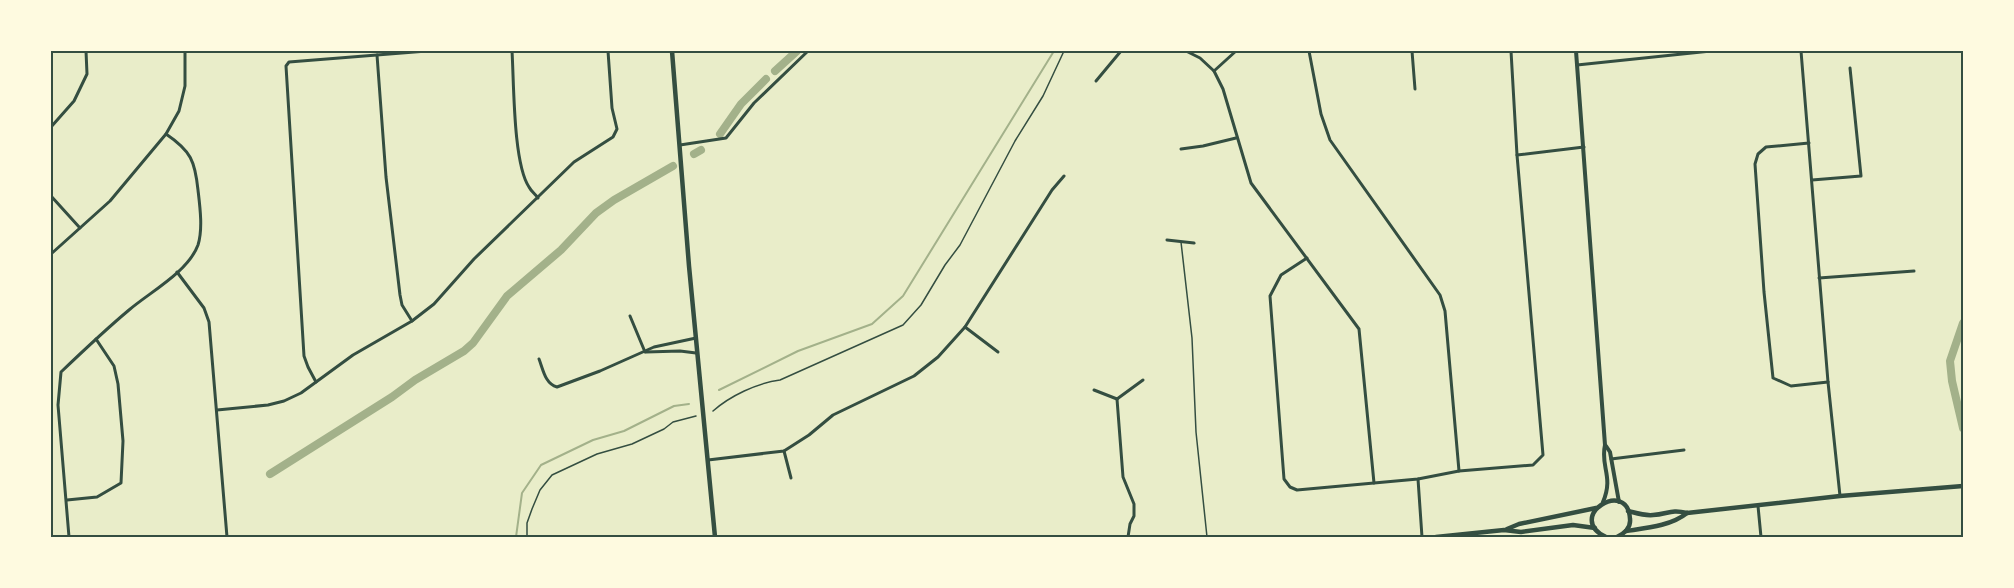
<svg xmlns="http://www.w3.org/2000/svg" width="2014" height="588" font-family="'Playfair Display',serif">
<rect width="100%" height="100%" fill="#e9edc9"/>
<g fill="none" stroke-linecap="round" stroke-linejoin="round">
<g stroke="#a3b18a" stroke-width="2">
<path d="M719,390L798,351L872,324L903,296L1054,51"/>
<path d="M516,537L522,493L541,465L593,440L624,431L674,406L689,404"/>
</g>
<g stroke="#a3b18a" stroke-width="8">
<path d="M775,71L797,51"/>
<path d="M720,134L741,104L766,79"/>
<path d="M694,154L701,150"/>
<path d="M1963,323L1950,361L1952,381L1963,428"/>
<path d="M270,474L392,397L415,380L464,351L473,343L507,296L561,250L596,213L614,200L673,166"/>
</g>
<g stroke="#344e41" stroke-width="1.5">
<path d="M713,411C730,396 757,383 780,380L903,325L921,305L945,265L960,245L1015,141L1043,96L1064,51"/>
<path d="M527,537V523L532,509L540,490L552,475L597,454L632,444L664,429L673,422L696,416"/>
</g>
<path stroke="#344e41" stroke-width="1.5" d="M1181,242L1192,338L1196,432L1207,537"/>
<g stroke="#344e41" stroke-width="3">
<path d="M512,51C514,82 513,163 529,187C531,191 535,194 538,198"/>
<path d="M1186,51L1200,58L1214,71L1223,89L1251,183L1359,329L1374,483"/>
<path d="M1309,51L1321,114L1330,140L1440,295L1445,311L1459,471"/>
<path d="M1412,51L1415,89"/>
<path d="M1801,51L1828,382L1840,496"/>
<path d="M377,55L386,177L400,295L402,305L412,321"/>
<path d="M1577,65L1711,51"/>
<path d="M1214,71L1236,51"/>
<path d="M1096,81L1121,51"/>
<path d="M51,127L74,101L87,74L86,51"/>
<path d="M1809,143L1766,147L1758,154L1755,164L1764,292L1773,378L1791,386L1828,382"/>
<path d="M680,145L726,138L754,103L808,51"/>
<path d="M1181,149L1203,146L1236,138"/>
<path d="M1517,155L1584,147"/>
<path d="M1812,180L1861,176L1850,68"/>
<path d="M51,196L80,228"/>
<path d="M1167,240L1194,243"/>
<path d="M51,254L110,201L166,134L179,111L185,86V51"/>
<path d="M1307,258L1281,275L1270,296L1284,479L1290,487L1297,490L1418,479L1459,471L1533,465L1543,455L1517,155L1511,51"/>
<path d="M177,272L204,308L209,322L227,537"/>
<path d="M1819,278L1914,271"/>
<path d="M630,316L645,352"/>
<path d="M965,327L998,352"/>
<path d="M646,352L680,351L696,353"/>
<path d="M539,359C543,369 545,384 557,387L600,371L654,347L696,338"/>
<path d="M316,382L308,367L304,356L286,66L289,62L427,51"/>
<path d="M1094,390L1117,399"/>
<path d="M1117,399L1123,477L1134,504V516L1130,524L1128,537"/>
<path d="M1117,399L1143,380"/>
<path d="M217,410L268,405L284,401L301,393L353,355L412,321L434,304L474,259L574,162L613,137L617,129L612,108L608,51"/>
<path d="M784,451L791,478"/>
<path d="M1611,459L1684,450"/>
<path d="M708,460L784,451L809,435L833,415L914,376L938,357L965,327L1052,190L1064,176"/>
<path d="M1418,479L1422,537"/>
<path d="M67,500L97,497L121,483L123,441L118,384L114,366L96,339"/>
<path d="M1758,506L1761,537"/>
<path d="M69,537L58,405L61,372C83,351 105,330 129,310C150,292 188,272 198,245C203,229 200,207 198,190C195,161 191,151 166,134"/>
</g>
<g stroke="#344e41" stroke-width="4">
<path d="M1576,51L1605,445C1600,467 1614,476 1603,502"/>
<path d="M1606,446L1610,452L1619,502"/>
</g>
<g stroke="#344e41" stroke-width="4.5">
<path d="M672,51L689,266L715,537"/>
<path d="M1628,511C1636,513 1645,516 1653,515C1668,514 1671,509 1687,513L1840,496L1963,486"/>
<path d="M1507,529L1519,524L1596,508"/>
<path d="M1626,531C1646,528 1671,526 1687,513"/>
<path d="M1436,537L1504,530L1521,532L1573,525L1595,528"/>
<path d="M1606,537C1564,517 1628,477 1630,519C1631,528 1625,533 1617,537"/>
</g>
</g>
<rect width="2014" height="588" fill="none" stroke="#fefae0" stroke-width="105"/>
<rect x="52" y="52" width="1910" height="484" fill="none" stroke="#344e41" stroke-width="2"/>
</svg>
